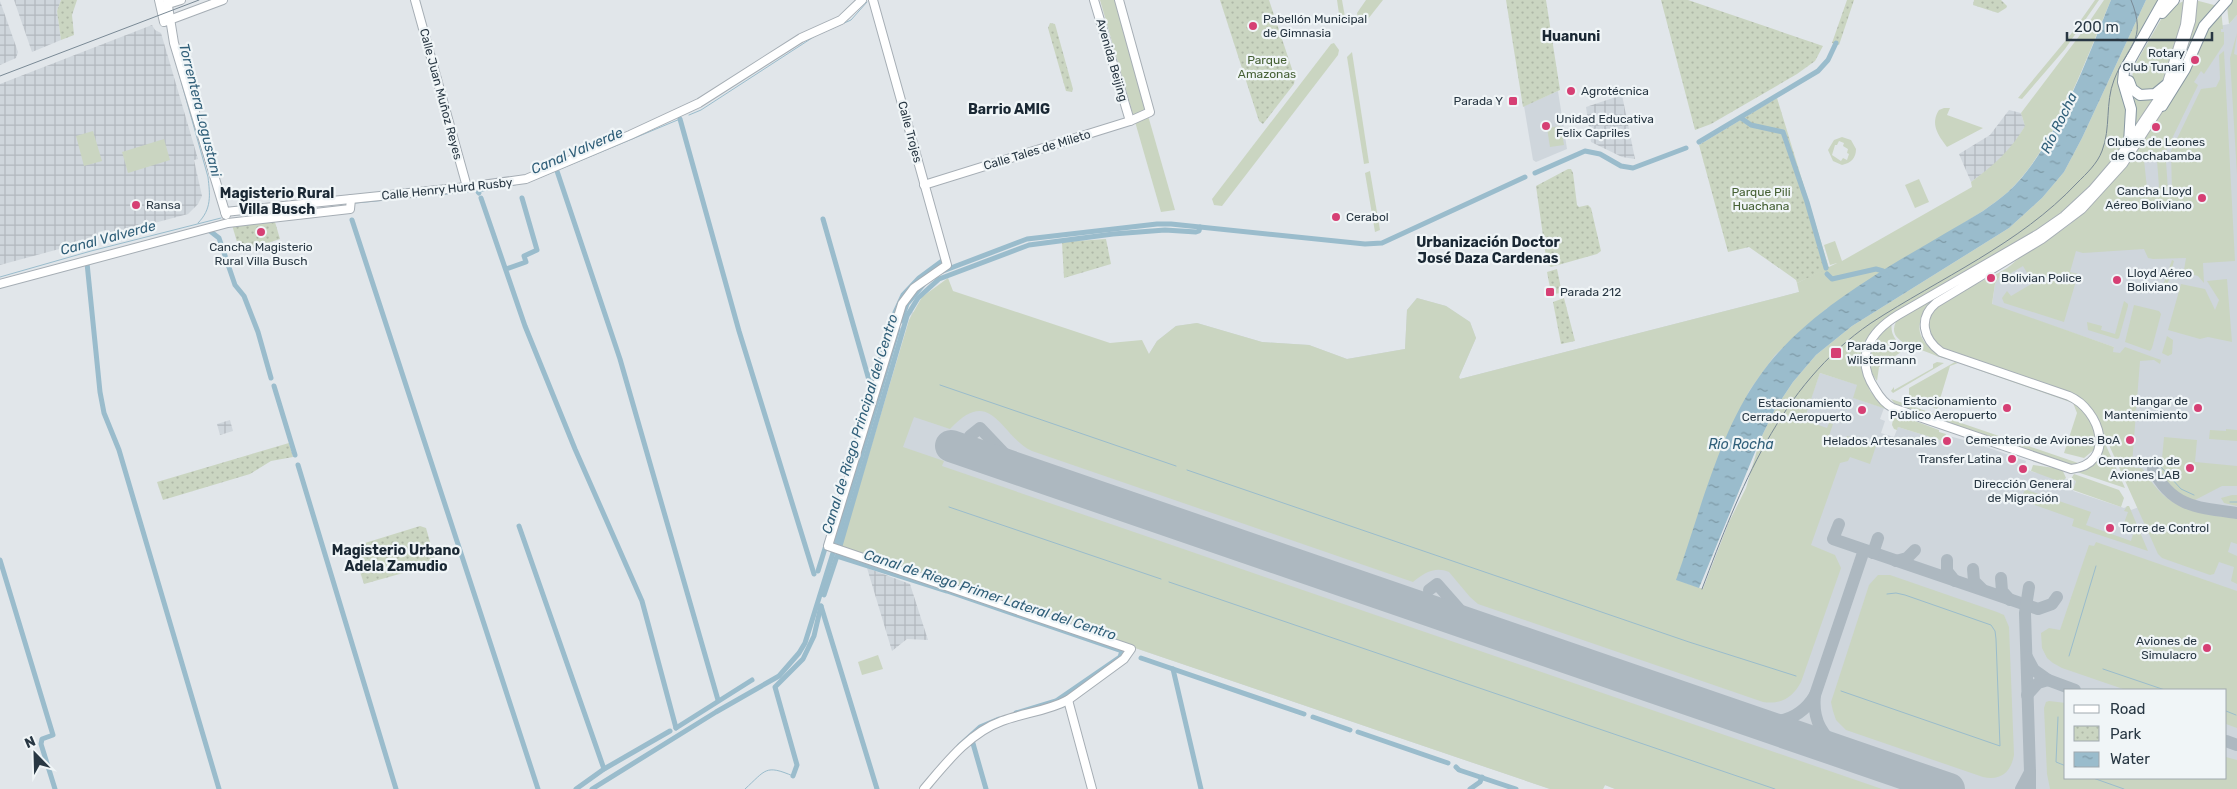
<svg xmlns="http://www.w3.org/2000/svg" width="2237" height="789" font-family="Rubik,sans-serif">
<defs>
<pattern id="industrial-grid" width="8" height="8" patternUnits="userSpaceOnUse" patternTransform="scale(1.25)"><rect width="8" height="8" fill="#cfd6dc"/><path d="M0 4h8M4 0v8" fill="none" stroke="#b2b8be"/></pattern>
<pattern id="park-dots" width="8" height="8" patternUnits="userSpaceOnUse" patternTransform="scale(1.25)"><rect width="8" height="8" fill="#cad5c1"/><path d="M2 2h.1M6 6h.1" fill="none" stroke="#aeb7a7" stroke-width="1.8" stroke-linecap="round"/></pattern>
<pattern id="water-ripples" width="26" height="14" patternUnits="userSpaceOnUse" patternTransform="scale(1.25)"><rect width="26" height="14" fill="#9abccc"/><path d="M2 4q2-2 4 0t4 0M15 11q2-2 4 0t4 0" fill="none" stroke="#7e9aa7"/></pattern>
</defs>
<rect width="100%" height="100%" fill="#e1e6ea"/>
<g fill="#cfd6dc" fill-rule="evenodd">
<path d="M2237,15V789H1615L1605,785L1603,789H1550L841,548L912,312L1141,367L1157,341L1176,326L1197,323L1262,342L1309,345L1347,359L1405,349L1407,310L1417,298L1446,306L1470,322L1476,338L1459,377L1460,379L1799,292L1826,309L1685,583L1703,589L1729,522L1803,420L1820,373L1858,385L1854,398L1884,408L1880,419L1885,421L1881,433L1894,437L1898,427L1943,441L1949,436L1975,443L2026,461L2024,468L2033,472L2076,481L2073,491L2124,508L2128,506L2131,510L2139,507L2097,412L2114,347L1992,305L1995,284L2000,276L2090,222L2208,28L2229,24ZM2066,690H2226V778H2066Z"/>
<path d="M1558,91L1567,149L1536,162L1533,160L1524,106Z"/>
</g>
<g fill="url(#industrial-grid)">
<path d="M14,0H61L57,11L61,40L32,52Z"/>
<path d="M0,1L18,52L16,58L0,65Z"/>
<path d="M152,25L155,30L161,33L198,159L194,160L202,196L198,204L188,214L113,234L106,230L98,232L100,238L0,265V84Z"/>
<path d="M1622,95L1635,159L1622,157L1591,142L1586,107Z"/>
<path d="M2009,110L2021,113L2025,126L2015,143L1997,163L1971,182L1959,154L1990,135Z"/>
<path d="M230,420L233,431L220,435L217,424Z"/>
<path d="M867,568L910,584L928,640L907,639L892,651Z"/>
</g>
<g fill="#cad5c1" fill-rule="evenodd">
<path d="M1100,0H1115L1175,210L1161,212Z"/>
<path d="M1337,0H1342L1345,17L1342,21H1340Z"/>
<path d="M1366,0H1383L1368,19L1362,22L1358,19L1357,13Z"/>
<path d="M2095,0H2099L2065,49L2022,99L2018,98L2071,34Z"/>
<path d="M2104,0H2111C2085,61 2056,146 2008,192C2000,199 1991,205 1983,211L1826,309L1775,355L1749,391L1677,580L1703,589L1729,522L1746,488L1760,440L1775,409L1793,382L1816,355L1852,326L2009,228L2042,198L2064,172L2082,138L2146,0H2161L2155,11H2151L2126,62L2127,140L2091,188L2055,220L1895,312L1878,325L1872,333L1864,372L1870,391L1886,409L1853,398L1857,385L1820,373L1804,420L1827,428L1829,423L1833,424L1829,436L1845,441L1847,436L1876,446L1870,464L1850,457L1848,461L1840,463L1811,545L1835,555L1841,568L1801,682C1793,697 1781,705 1763,702L1478,604L1470,597L1449,572C1435,566 1424,573 1413,582L1032,451C1000,436 992,384 950,429L914,417L903,447L944,461L942,466L1882,789H1615L1605,785L1603,789H1550L841,548L909,320L922,297L948,278L953,291L1110,343L1142,340L1149,354L1157,341L1176,326L1197,323L1262,342L1309,345L1347,359L1405,349L1407,310L1417,298L1446,306L1470,322L1476,338L1459,377L1460,379L1799,292L1797,283L1837,263L1830,265L1824,245L1835,241L1842,261L1972,187L1971,182C1994,165 2011,150 2025,126L2021,113L2083,31Z"/>
<path d="M2186,0L2185,14L2162,86L2150,92L2137,90L2132,81L2133,68L2167,9Z"/>
<path d="M2195,0L2214,5L2218,4L2178,73Z"/>
<path d="M2231,0H2237V15L2229,24L2227,6Z"/>
<path d="M2221,9L2223,29H2221V32H2224V44L2204,74L2201,71L2194,82L2198,85L2166,151V158L2144,160L2147,188L2159,187L2157,160L2166,161L2168,190L2141,192L2142,195L2172,193L2171,151L2201,89L2216,87L2220,79L2219,55L2224,51L2235,261L2203,263L2204,283L2198,276L2190,274L2186,277L2183,276L2186,258L2153,259L2148,258L2144,249L2083,253L2076,251L2070,272L2078,274L2064,322L2004,303L2002,298L2007,291L2011,296L2033,283L2023,266L2001,279L2000,276L1995,284L1992,304L2114,347L2113,352L2120,353L2125,347L2161,360L2160,364L2154,360L2140,361L2132,464L2135,468H2142C2149,478 2157,491 2167,498C2187,514 2213,515 2237,518V544L2231,542L2228,552L2237,556V584L2231,581L2234,567L2219,562L2214,574L2210,575L2162,558L2158,554L2096,416L2089,405L2081,399L1946,351C1934,344 1921,329 1930,314C1940,297 1989,280 2007,268C2012,265 2015,261 2019,258C2037,244 2058,235 2075,220C2142,164 2166,75 2221,9Z"/>
<path d="M2237,33L2234,54L2237,55V175L2230,58Z"/>
<path d="M1334,43L1339,50L1338,55L1222,206L1214,205L1212,199L1331,44Z"/>
<path d="M1352,52L1369,163L1364,164L1347,57Z"/>
<path d="M2131,95L2137,98L2158,96L2133,132Z"/>
<path d="M1944,108H1950L1947,115L1983,128L1947,147C1938,135 1930,124 1939,110Z"/>
<path d="M1561,126L1564,145L1550,147L1547,128Z"/>
<path d="M93,131L102,161L84,166L76,136Z"/>
<path d="M1842,137L1851,140L1856,149C1856,158 1851,163 1842,165L1833,161L1828,150L1834,140ZM1839,141L1844,143L1843,146L1848,149L1847,153L1849,154L1847,160L1843,158L1841,161L1832,155L1835,145H1837Z"/>
<path d="M164,139L170,160L128,173L122,152Z"/>
<path d="M1370,171L1380,230L1375,232L1365,173Z"/>
<path d="M1919,179L1929,202L1915,208L1905,185Z"/>
<path d="M2172,260L2174,261L2166,290L2163,291L2162,288Z"/>
<path d="M1990,265L1991,267C1967,281 1891,312 1931,349C1937,354 1946,356 1951,359C1941,359 1933,354 1924,351C1910,345 1884,340 1898,318Z"/>
<path d="M2227,279L2232,342L2208,337L2200,339L2168,330L2181,284L2205,289L2215,310L2219,300L2207,281Z"/>
<path d="M2124,301L2128,304V306L2119,338L2117,339L2088,330L2087,322L2102,326L2101,330L2115,334Z"/>
<path d="M2134,305L2159,311L2161,314L2152,348L2150,351L2125,342Z"/>
<path d="M1892,322C1889,338 1900,339 1901,352L1879,367L1877,381C1860,358 1875,338 1892,322Z"/>
<path d="M2167,336L2173,340L2172,354L2168,356L2162,353Z"/>
<path d="M1937,362L1944,363L1893,393L1891,391L1894,387V390L1933,368V364Z"/>
<path d="M1955,362L2068,399C2088,413 2098,424 2095,449L2084,458L2064,453L2077,413L2073,403L1958,363L1950,366L1937,409L1909,397V388Z"/>
<path d="M1891,399L2081,464H2070L1895,404Z"/>
<path d="M1899,415L1939,430V432L1946,434L1943,441L1898,427L1897,430L1894,429L1892,425L1893,419Z"/>
<path d="M2226,429L2237,430V441L2209,439L2210,430L2226,431Z"/>
<path d="M2164,437L2197,440L2195,462L2237,466V486H2222L2195,500L2187,498L2174,490L2164,479L2161,470Z"/>
<path d="M2104,441L2125,488L2077,472C2093,467 2102,457 2104,441Z"/>
<path d="M2033,465L2062,469L2066,478L2061,482L2031,471Z"/>
<path d="M2074,474L2119,490L2124,498L2121,507L2073,490L2076,481L2071,479Z"/>
<path d="M2027,484V490L2091,512L2086,525L2131,541L2135,527L2124,523L2128,512L2124,511L2127,506H2129L2148,551L2072,526L2074,519L2021,500Z"/>
<path d="M2232,495H2237V506L2224,503L2221,498Z"/>
<path d="M2096,542L2237,591V728L2226,724V690H2126L2062,668L2053,663L2047,658L2042,648L2041,633L2049,628L2060,630L2089,545L2094,546Z"/>
<path d="M1878,575H1890L1997,612L2004,615L2009,627L2014,755C2011,772 2001,781 1983,777L1846,730L1836,720L1833,711L1831,702L1834,693L1869,585Z"/>
<path d="M878,655L883,669L862,675L858,662Z"/>
<path d="M2049,701L2066,703V778H2226V757L2237,760V789H2050L2047,774L2044,708L2046,702Z"/>
</g>
<g fill="url(#park-dots)">
<path d="M61,0H77L72,15L74,35L61,40L57,11Z"/>
<path d="M1220,0H1269L1295,78L1294,84L1263,124L1259,121Z"/>
<path d="M1506,0H1546L1560,90L1523,107Z"/>
<path d="M1661,0H1688L1823,46L1815,61L1797,74L1711,124L1695,130Z"/>
<path d="M1847,0H1854L1839,45L1832,43Z"/>
<path d="M1974,0H2001L2007,6L2006,8L1998,13L1973,5Z"/>
<path d="M1050,23L1055,24L1073,89L1072,92L1066,91L1048,28Z"/>
<path d="M1777,98L1829,268L1797,283L1796,280L1749,247L1728,252L1699,145Z"/>
<path d="M1568,169H1571L1573,173L1577,205L1579,207L1588,205L1591,208L1601,251L1597,254L1551,267L1547,264L1536,186Z"/>
<path d="M271,220L275,222L280,239L240,252L232,225Z"/>
<path d="M1106,239L1111,264L1064,278L1062,242Z"/>
<path d="M1557,269L1562,293L1553,294L1551,293L1547,272Z"/>
<path d="M1564,298L1575,341L1561,344L1553,302Z"/>
<path d="M289,443L293,457L271,461L250,474L163,500L157,482Z"/>
<path d="M420,526L426,528L435,560V564L364,584L352,547Z"/>
</g>
<path fill="url(#water-ripples)" d="M2111,0H2146L2082,138L2064,172L2042,198L2009,228L1852,326L1816,355L1793,382L1775,409L1760,440L1699,588L1676,580C1699,516 1719,432 1759,377C1809,304 1908,257 1983,211C1991,205 2000,199 2008,192C2056,147 2086,61 2111,0Z"/>
<g fill="none" stroke-linecap="round" stroke-linejoin="round">
<g stroke="#9abccc" stroke-width="1">
<path d="M174,56L208,177C210,195 212,209 198,223"/>
<path d="M689,115L701,110L815,36L851,20L867,2"/>
<path d="M478,192L529,182L680,119"/>
<path d="M356,203L468,192"/>
<path d="M0,277L91,251L221,218"/>
<path d="M940,385L1176,466"/>
<path d="M2161,467L2181,489L2194,495"/>
<path d="M1187,470L1689,642L1796,676"/>
<path d="M2230,502H2237"/>
<path d="M949,507L1161,579"/>
<path d="M1169,582L1775,789"/>
<path d="M2069,656L2096,566"/>
<path d="M2103,669L2165,690"/>
<path d="M1841,691L2000,746L1996,639L1995,631L1991,625L1905,595L1896,593L1887,594"/>
<path d="M2226,711L2236,715"/>
<path d="M2058,717L2056,762L2066,766"/>
<path d="M2093,778L2124,789"/>
<path d="M745,789C766,770 765,764 793,776"/>
</g>
<g stroke="#9abccc" stroke-width="5">
<path d="M1741,118L1751,125L1783,132L1807,202L1826,268"/>
<path d="M680,119L739,331L814,574"/>
<path d="M1699,142L1818,71L1828,60L1836,43"/>
<path d="M557,171L620,359L718,700"/>
<path d="M1535,173L1585,151L1600,154L1621,166L1633,168L1686,148"/>
<path d="M478,192L479,193"/>
<path d="M481,198L525,326L575,449L642,601L676,728"/>
<path d="M823,219L871,387"/>
<path d="M352,220L538,789"/>
<path d="M210,231L219,238L235,285L244,296L258,332L271,378"/>
<path d="M87,263L100,392L104,413L119,450L219,789"/>
<path d="M506,269L526,262L524,256L537,250L522,198"/>
<path d="M943,271L1027,239L1157,224H1171L1365,244L1382,243L1525,177"/>
<path d="M1827,274L1832,279L1876,269L1883,271L1887,277"/>
<path d="M901,321L907,304L924,284"/>
<path d="M274,386L295,455"/>
<path d="M298,465L396,789"/>
<path d="M848,469L892,319L903,295L919,278L942,261"/>
<path d="M519,526L604,769"/>
<path d="M836,544L898,329"/>
<path d="M840,546L907,316L918,298L939,279L1029,245L1113,234L1165,230L1196,232L1199,231L1200,227"/>
<path d="M0,560L53,735L42,739L41,744L55,789"/>
<path d="M818,571L827,542"/>
<path d="M824,595L837,556L947,591L1122,651L1120,657L1056,701L1016,713"/>
<path d="M821,606L877,789"/>
<path d="M1141,658L1304,714"/>
<path d="M1173,669L1201,789"/>
<path d="M1313,717L1350,730"/>
<path d="M676,728L752,680"/>
<path d="M1358,732L1448,763"/>
<path d="M972,740L986,789"/>
<path d="M959,746L980,727L999,719"/>
<path d="M1456,767L1459,770L1516,789"/>
<path d="M793,776L797,765L775,687L803,659L814,636L821,606"/>
<path d="M576,789L604,769L670,731"/>
<path d="M592,789L716,712L779,676L799,653L805,643L833,553"/>
<path d="M1470,789L1480,782L1482,777"/>
</g>
<g stroke="#adb8c0" stroke-width="12">
<path d="M970,436L980,428L1019,469"/>
<path d="M2153,469C2171,507 2199,508 2237,513"/>
<path d="M1839,524L1833,539L2038,609L2052,604L2057,597"/>
<path d="M1873,553L1878,538"/>
<path d="M1947,560V571L1955,581"/>
<path d="M1896,561L1907,558L1915,550"/>
<path d="M1973,569L1974,581L1982,589"/>
<path d="M2001,578L2002,591L2010,600"/>
<path d="M2029,587L2025,613L2030,772"/>
<path d="M1429,590L1437,584L1474,626"/>
<path d="M2027,657L2034,670L2048,680L2038,683L2027,695"/>
<path d="M2048,680L2075,690"/>
<path d="M1815,695L1864,550"/>
<path d="M1752,721C1778,725 1801,719 1815,695C1812,721 1823,736 1842,752"/>
<path d="M2226,741L2237,745"/>
<path d="M2021,789L2030,772V789"/>
</g>
<path stroke="#adb8c0" stroke-width="32" d="M951,446L1949,789"/>
<g stroke="#a6aeb5" stroke-width="10">
<g id="secondary">
<path d="M159,0L164,22L223,0"/>
<path d="M167,0L174,43L226,215"/>
<path d="M415,0L467,187"/>
<path d="M873,0L947,265L914,288L902,304L828,546L1131,649L1124,659L1068,700C1048,711 1023,713 1002,721C969,733 946,763 924,789"/>
<path d="M1094,0L1130,121"/>
<path d="M165,5L181,0"/>
<path d="M2170,88L2191,21L2193,0"/>
<path d="M2164,101L2123,164L2082,209L2042,239L1936,303C1918,318 1923,339 1941,352L2069,396C2101,410 2117,464 2071,469L1893,408C1885,404 1879,396 1875,389C1854,357 1870,332 1898,315L2038,234L2064,216L2092,190L2116,162L2165,89L2185,25L2188,0"/>
<path d="M924,185L1130,121L1150,112L1119,0"/>
<path d="M225,212L467,187L526,179L630,135L699,103L801,38L841,20L862,0"/>
<path d="M0,284L228,223L350,209L351,199"/>
<path d="M1068,700L1092,789"/>
</g>
</g>
<g stroke="#8797a2" stroke-width="12">
<g id="highway">
<path d="M2162,13L2174,0"/>
<path d="M2129,81L2132,89L2140,95L2155,94L2166,85"/>
<path d="M2162,106L2185,69L2204,26L2227,0"/>
<path d="M2129,143L2131,109L2123,82L2124,71L2164,0"/>
</g>
</g>
<use href="#secondary" stroke="#fff" stroke-width="8"/>
<use href="#highway" stroke="#fff" stroke-width="10"/>
<g stroke="#798995" stroke-width="1">
<path d="M0,76L199,0"/>
<path d="M1702,589C1740,489 1779,386 1871,323C1940,278 2020,244 2077,183C2087,173 2097,164 2102,151C2111,128 2105,103 2114,80C2127,46 2148,41 2131,0"/>
</g>
</g>
<g fill="#d63f74" stroke="#f0f5f7" stroke-width="2">
<circle cx="1253" cy="26" r="5"/>
<circle cx="2195" cy="60" r="5"/>
<circle cx="1571" cy="91" r="5"/>
<rect x="1508" y="96" width="10" height="10" rx="2.5"/>
<circle cx="1546" cy="126" r="5"/>
<circle cx="2156" cy="127" r="5"/>
<circle cx="2202" cy="198" r="5"/>
<circle cx="136" cy="205" r="5"/>
<circle cx="1336" cy="217" r="5"/>
<circle cx="261" cy="232" r="5"/>
<circle cx="1991" cy="278" r="5"/>
<circle cx="2117" cy="280" r="5"/>
<rect x="1545" y="287" width="10" height="10" rx="2.5"/>
<rect x="1830" y="347" width="12" height="12" rx="2.5"/>
<circle cx="2007" cy="408" r="5"/>
<circle cx="2198" cy="408" r="5"/>
<circle cx="1862" cy="410" r="5"/>
<circle cx="2130" cy="440" r="5"/>
<circle cx="1947" cy="441" r="5"/>
<circle cx="2012" cy="459" r="5"/>
<circle cx="2190" cy="468" r="5"/>
<circle cx="2023" cy="469" r="5"/>
<circle cx="2110" cy="528" r="5"/>
<circle cx="2207" cy="648" r="5"/>
</g>
<g text-anchor="middle" dominant-baseline="central" stroke-width="4.5" stroke-linejoin="round" paint-order="stroke">
<g font-size="12" fill="#283743" stroke="#f0f5f7" text-anchor="end">
<text x="1263" y="19" text-anchor="start">Pabellón Municipal<tspan x="1263" dy="14">de Gimnasia</tspan></text>
<text x="2185" y="53">Rotary<tspan x="2185" dy="14">Club Tunari</tspan></text>
<text x="1581" y="91" text-anchor="start">Agrotécnica</text>
<text x="1503" y="101">Parada Y</text>
<text x="1556" y="119" text-anchor="start">Unidad Educativa<tspan x="1556" dy="14">Felix Capriles</tspan></text>
<text x="2156" y="142" text-anchor="middle">Clubes de Leones<tspan x="2156" dy="14">de Cochabamba</tspan></text>
<text x="2192" y="191">Cancha Lloyd<tspan x="2192" dy="14">Aéreo Boliviano</tspan></text>
<text x="146" y="205" text-anchor="start">Ransa</text>
<text x="1346" y="217" text-anchor="start">Cerabol</text>
<text x="261" y="247" text-anchor="middle">Cancha Magisterio<tspan x="261" dy="14">Rural Villa Busch</tspan></text>
<text x="2127" y="273" text-anchor="start">Lloyd Aéreo<tspan x="2127" dy="14">Boliviano</tspan></text>
<text x="2001" y="278" text-anchor="start">Bolivian Police</text>
<text x="1560" y="292" text-anchor="start">Parada 212</text>
<text x="1847" y="346" text-anchor="start">Parada Jorge<tspan x="1847" dy="14">Wilstermann</tspan></text>
<text x="1997" y="401">Estacionamiento<tspan x="1997" dy="14">Público Aeropuerto</tspan></text>
<text x="2188" y="401">Hangar de<tspan x="2188" dy="14">Mantenimiento</tspan></text>
<text x="1852" y="403">Estacionamiento<tspan x="1852" dy="14">Cerrado Aeropuerto</tspan></text>
<text x="2120" y="440">Cementerio de Aviones BoA</text>
<text x="1937" y="441">Helados Artesanales</text>
<text x="2002" y="459">Transfer Latina</text>
<text x="2180" y="461">Cementerio de<tspan x="2180" dy="14">Aviones LAB</tspan></text>
<text x="2023" y="484" text-anchor="middle">Dirección General<tspan x="2023" dy="14">de Migración</tspan></text>
<text x="2120" y="528" text-anchor="start">Torre de Control</text>
<text x="2197" y="641">Aviones de<tspan x="2197" dy="14">Simulacro</tspan></text>
</g>
<g font-size="12" fill="#283743" stroke="#f0f5f7">
<text transform="translate(1112 60) rotate(74)">Avenida Beijing</text>
<text transform="translate(441 94) rotate(75)">Calle Juan Muñoz Reyes</text>
<text transform="translate(910 132) rotate(75)">Calle Trojes</text>
<text transform="translate(1037 150) rotate(-17)">Calle Tales de Mileto</text>
<text transform="translate(447 189) rotate(-6)">Calle Henry Hurd Rusby</text>
</g>
<g font-size="12" fill="#456034" stroke="#f0f5f7">
<text x="1267" y="60">Parque<tspan x="1267" dy="14">Amazonas</tspan></text>
<text x="1761" y="192">Parque Pili<tspan x="1761" dy="14">Huachana</tspan></text>
</g>
<g font-size="14" font-weight="bold" fill="#1a2834" stroke="#f0f5f7">
<text x="1571" y="36">Huanuni</text>
<text x="1009" y="109">Barrio AMIG</text>
<text x="277" y="193">Magisterio Rural<tspan x="277" dy="16">Villa Busch</tspan></text>
<text x="1488" y="242">Urbanización Doctor<tspan x="1488" dy="16">José Daza Cardenas</tspan></text>
<text x="396" y="550">Magisterio Urbano<tspan x="396" dy="16">Adela Zamudio</tspan></text>
</g>
<g font-size="14" font-style="italic" fill="#305f79" stroke="#f0f5f7">
<text transform="translate(200 110) rotate(76)">Torrentera Logustani</text>
<text transform="translate(2059 123) rotate(-64)">Río Rocha</text>
<text transform="translate(577 151) rotate(-23)">Canal Valverde</text>
<text transform="translate(108 238) rotate(-15)">Canal Valverde</text>
<text transform="translate(860 424) rotate(-73)">Canal de Riego Principal del Centro</text>
<text x="1741" y="444">Río Rocha</text>
<text transform="translate(990 595) rotate(18)">Canal de Riego Primer Lateral del Centro</text>
</g>
</g>
<rect x="2064" y="689" width="162" height="90" fill="#f0f5f7" stroke="#a0a9af"/>
<rect x="2074" y="705" width="25" height="8" fill="#ffffff" stroke="#a0a9af"/>
<text x="2110" y="714" font-size="15" fill="#283743">Road</text>
<rect x="2074" y="726" width="25" height="15" fill="url(#park-dots)" stroke="#a0a9af"/>
<text x="2110" y="739" font-size="15" fill="#283743">Park</text>
<rect x="2074" y="752" width="25" height="15" fill="url(#water-ripples)" stroke="#a0a9af"/>
<text x="2110" y="764" font-size="15" fill="#283743">Water</text>
<g transform="translate(35 754) rotate(337)" stroke="#f0f5f7" stroke-width="4" paint-order="stroke">
<path d="M0-4L9 19L0 12L-9 19Z" fill="#283743"/>
<text y="-8" font-size="14" font-weight="bold" text-anchor="middle" fill="#283743">N</text>
</g>
<path d="M2067 32v8h145v-8" fill="none" stroke="#283743" stroke-width="2.5"/>
<text x="2074" y="32" font-size="15" fill="#283743" stroke="#f0f5f7" stroke-width="4" paint-order="stroke">200 m</text>
</svg>
